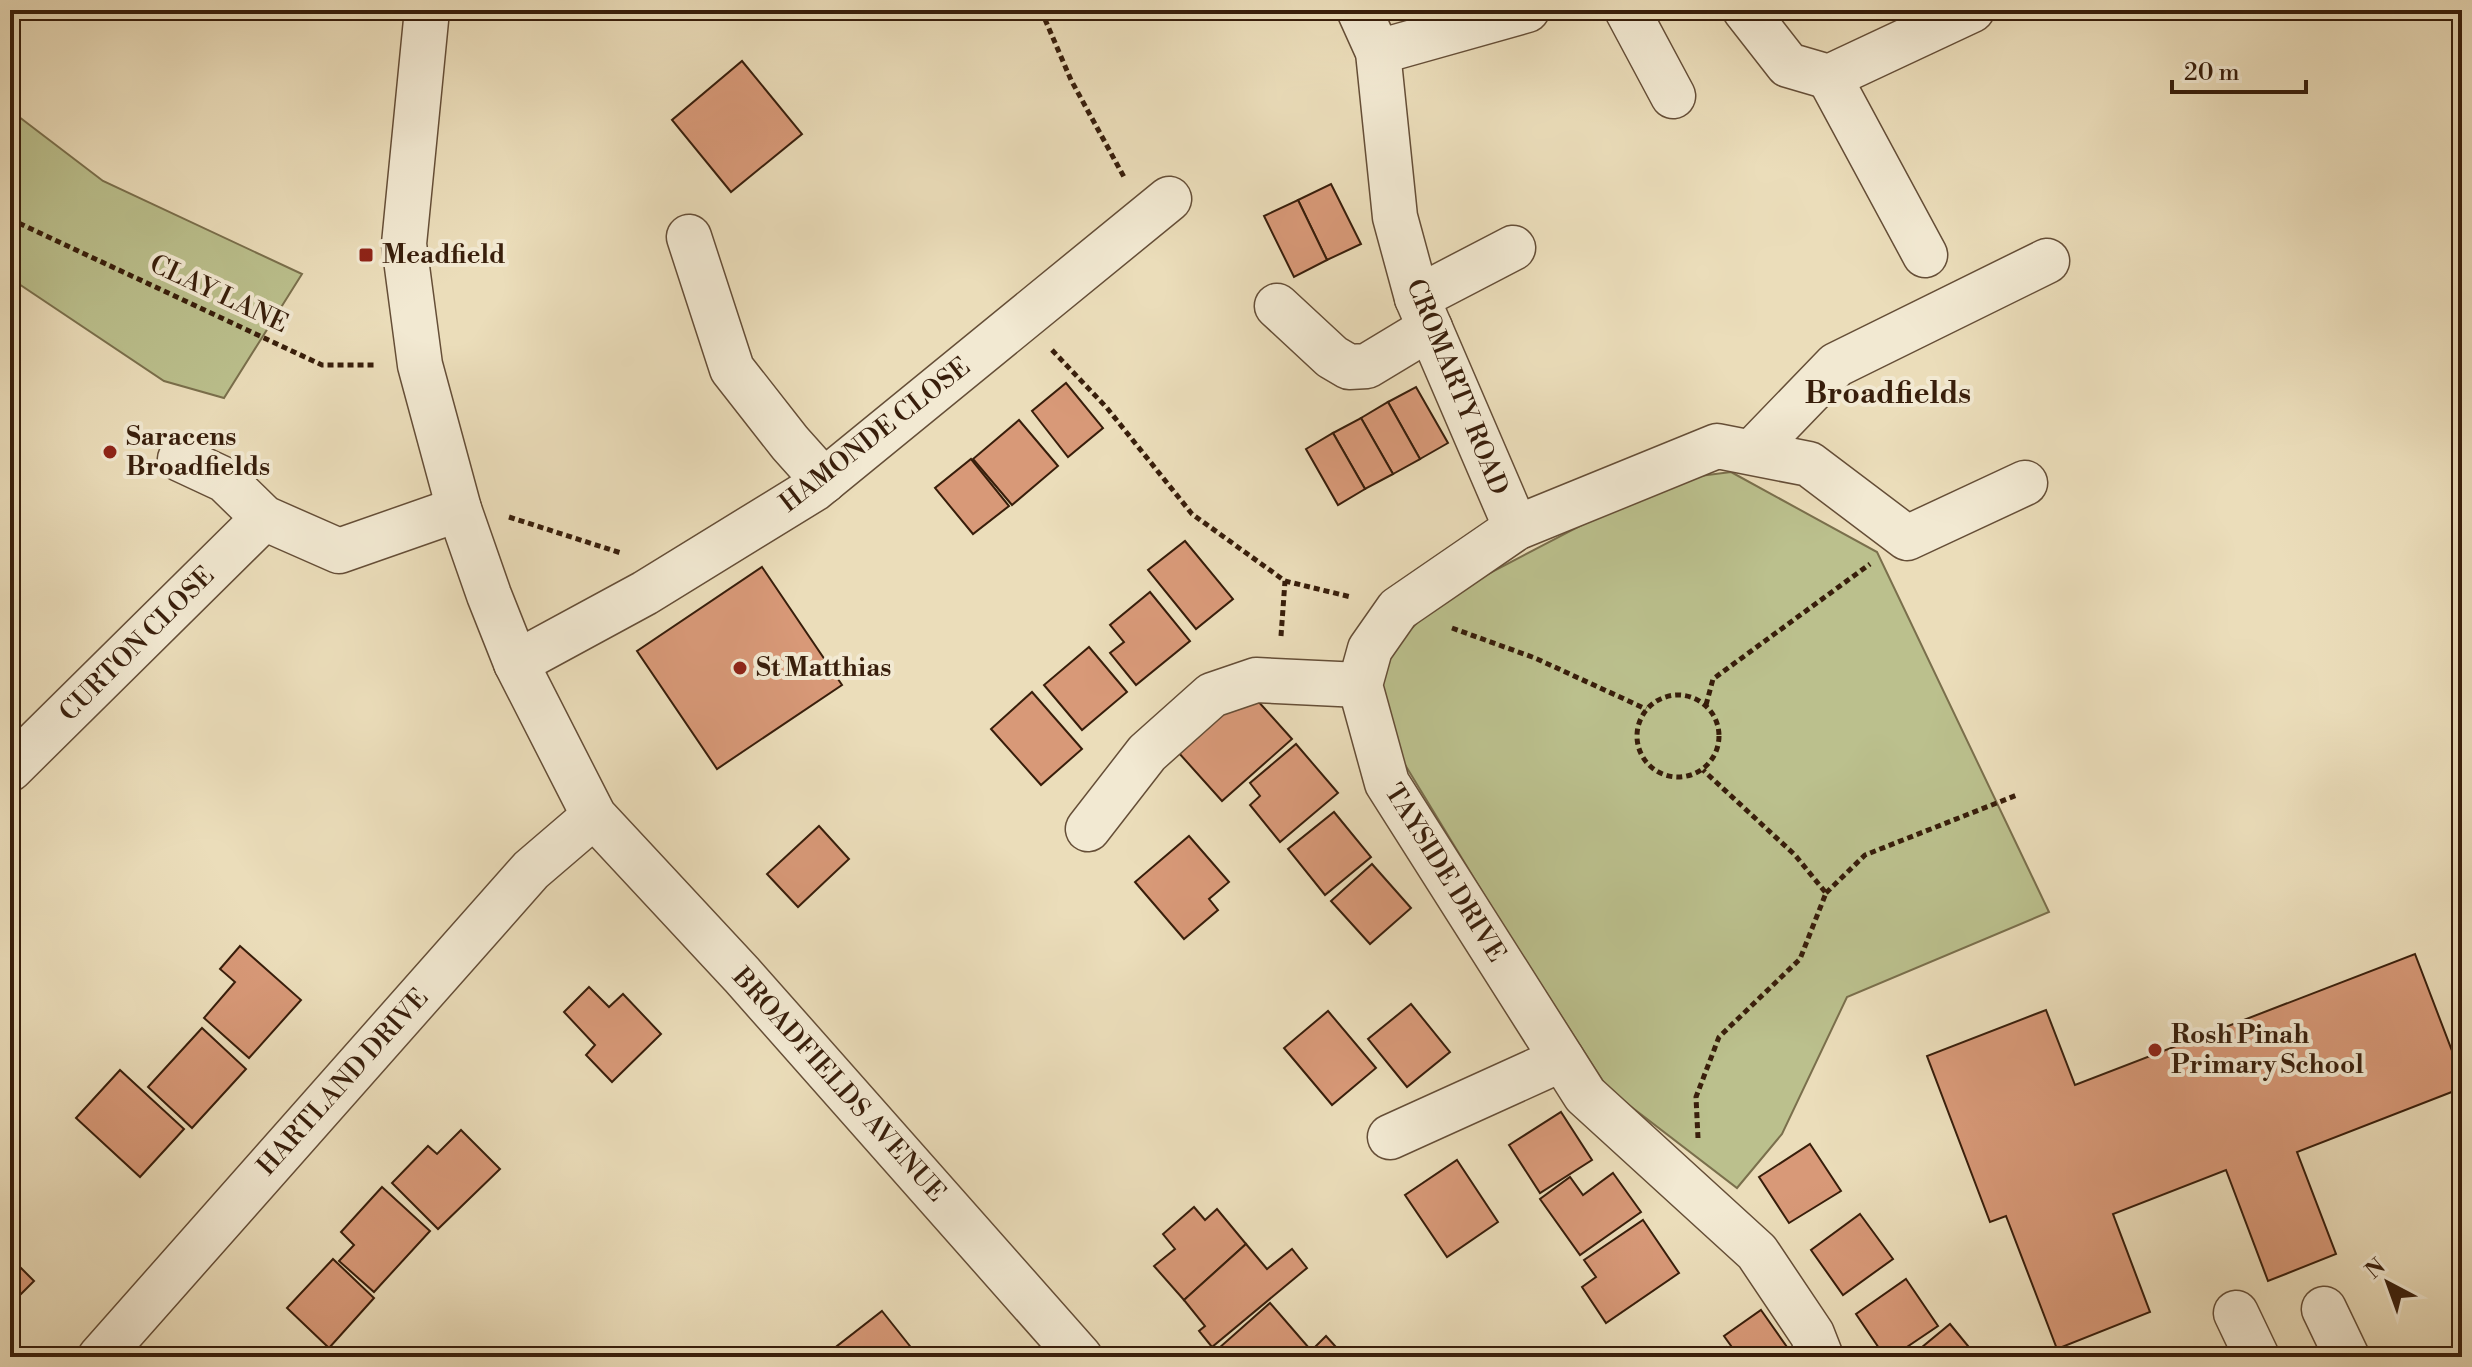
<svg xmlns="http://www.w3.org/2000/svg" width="2472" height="1367" font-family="'Libre Bodoni',serif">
<rect width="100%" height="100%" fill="#ebddba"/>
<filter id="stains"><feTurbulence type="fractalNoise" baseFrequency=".0025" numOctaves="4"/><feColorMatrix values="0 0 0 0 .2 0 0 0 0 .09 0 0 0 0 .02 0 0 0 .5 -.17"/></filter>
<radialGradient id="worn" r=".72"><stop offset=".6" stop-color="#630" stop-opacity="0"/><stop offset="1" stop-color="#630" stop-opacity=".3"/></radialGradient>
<g fill="#bbc08d" stroke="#7a6f4c" stroke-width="2">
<path d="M10,110L103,181L302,274L224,398L164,381L10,278Z"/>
<path d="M1731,472L1877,552L2049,912L1847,997L1782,1134L1737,1188L1608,1089L1497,916L1376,717L1390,649L1444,597L1668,480Z"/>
</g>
<g fill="#d89978" stroke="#381e0b" stroke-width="2">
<path d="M742,61L802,134L731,192L672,120Z"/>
<path d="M1331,184L1361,244L1327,260L1298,200Z"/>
<path d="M1298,200L1327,260L1294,277L1264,216Z"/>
<path d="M1066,383L1103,428L1068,457L1032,411Z"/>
<path d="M1416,387L1448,443L1420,459L1388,402Z"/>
<path d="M1388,402L1420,459L1393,474L1361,418Z"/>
<path d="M1361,418L1393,474L1365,489L1333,433Z"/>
<path d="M1019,420L1058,466L1012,505L973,459Z"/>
<path d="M1333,433L1365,489L1338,505L1306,449Z"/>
<path d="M971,459L1009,506L973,534L935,488Z"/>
<path d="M1185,541L1233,599L1196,629L1148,570Z"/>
<path d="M762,567L842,685L717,769L637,651Z"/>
<path d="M1150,592L1190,641L1136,685L1110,653L1124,642L1110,625Z"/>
<path d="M1089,647L1127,692L1082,730L1044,685Z"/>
<path d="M1248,690L1292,739L1222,801L1178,752Z"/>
<path d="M1032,692L1082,749L1041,785L991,729Z"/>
<path d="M1296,744L1338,793L1280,842L1250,805L1260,796L1250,783Z"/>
<path d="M1334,812L1371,857L1325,895L1288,849Z"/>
<path d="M819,826L849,859L798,907L767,874Z"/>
<path d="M1189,836L1229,882L1209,899L1218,910L1184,939L1135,882Z"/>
<path d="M1372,864L1411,908L1370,944L1331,901Z"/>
<path d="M240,946L301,1000L249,1058L204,1018L235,982L220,969Z"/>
<path d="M2415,954L2462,1077V1088L2297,1152L2336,1254L2268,1281L2226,1170L2113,1214L2150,1312L2057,1349L2006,1216L1990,1222L1927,1056L2046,1010L2075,1085Z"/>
<path d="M589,987L609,1007L623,994L661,1034L612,1082L586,1055L595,1045L564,1012Z"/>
<path d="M1411,1004L1450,1052L1407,1087L1368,1039Z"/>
<path d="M1328,1011L1376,1068L1332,1105L1284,1048Z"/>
<path d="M202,1028L246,1069L192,1128L148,1087Z"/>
<path d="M120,1070L184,1129L140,1177L76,1118Z"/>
<path d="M1561,1112L1592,1160L1540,1193L1509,1145Z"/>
<path d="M461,1130L500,1169L438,1229L392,1183L428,1146L437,1154Z"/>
<path d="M1810,1144L1841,1191L1789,1223L1759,1177Z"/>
<path d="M1457,1160L1498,1222L1447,1257L1405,1195Z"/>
<path d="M1613,1173L1641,1212L1580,1255L1540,1199L1570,1177L1583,1195Z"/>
<path d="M382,1187L430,1231L374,1292L339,1261L354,1245L341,1232Z"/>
<path d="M1194,1207L1205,1220L1217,1209L1246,1244L1184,1300L1154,1266L1175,1249L1163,1234Z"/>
<path d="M1860,1214L1893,1259L1843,1295L1811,1250Z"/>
<path d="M1643,1220L1679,1273L1606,1323L1582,1287L1596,1277L1584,1260Z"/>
<path d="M1246,1244L1267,1269L1292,1249L1307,1268L1212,1347L1199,1331L1205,1326L1184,1300Z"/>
<path d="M10,1257L34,1281L10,1305Z"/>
<path d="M333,1259L374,1298L329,1348L287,1308Z"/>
<path d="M1906,1279L1938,1326L1892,1357H1885L1856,1314Z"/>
<path d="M1270,1303L1309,1348L1300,1357H1227L1219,1348Z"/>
<path d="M1761,1310L1794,1357H1739L1724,1336Z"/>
<path d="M882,1311L917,1355L838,1357L832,1350Z"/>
<path d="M1950,1324L1977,1357H1910Z"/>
<path d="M1326,1336L1345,1357H1300L1309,1348L1312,1350Z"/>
<path d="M1726,1347L1732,1357H1709Z"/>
</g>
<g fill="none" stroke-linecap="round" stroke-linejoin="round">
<g stroke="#654e37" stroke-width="47">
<g id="minor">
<path d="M427,10L404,244L420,365L459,509L489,595L516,663L594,816L742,975L1080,1357"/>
<path d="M1359,10L1378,52L1395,217L1417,298L1516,528"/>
<path d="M1627,10L1673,96"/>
<path d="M1745,10L1788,65L1829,77L1972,10"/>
<path d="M1378,52L1527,10"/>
<path d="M1829,77L1925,255"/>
<path d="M689,237L732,369L790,443L824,481"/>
<path d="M1417,298L1513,248"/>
<path d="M1277,306L1332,357L1349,367L1367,366L1430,328"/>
<path d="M1752,452L1836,365L2047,261"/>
<path d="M180,459L225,480L264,518L339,551L459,509"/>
<path d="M516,663L645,593L814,489L1169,199"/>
<path d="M10,769L264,518"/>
<path d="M1088,829L1147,753L1212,695L1256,680L1360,685"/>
<path d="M1390,1137L1562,1059"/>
<path d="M2324,1309L2347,1357"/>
<path d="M2236,1313L2257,1357"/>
<path d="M100,1357L531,870L594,816"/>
<path d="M1821,1357L1812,1334L1757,1252L1585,1095L1387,783L1360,685L1370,649L1398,609L1516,528L1717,446L1809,464L1907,538L2025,483"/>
</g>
</g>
<g stroke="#381e0b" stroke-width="5" stroke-dasharray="6 4" stroke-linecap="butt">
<path d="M1041,10L1071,80L1124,177"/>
<path d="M10,219L322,365H375"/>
<path d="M1052,350L1107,408L1192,514L1285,581L1351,597"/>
<path d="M509,517L621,553"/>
<path d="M1452,628L1535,658L1646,709"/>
<path d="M1281,636L1285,581"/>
<circle cx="1678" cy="736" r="41"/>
<path d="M1706,705L1713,679L1870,564"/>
<path d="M1826,893L1865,855L2017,795"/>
<path d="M1698,1138L1696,1097L1719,1037L1800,959L1826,893L1795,855L1703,770"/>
</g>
<use href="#minor" stroke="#f2e9d2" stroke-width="44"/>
</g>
<g fill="#8f2418" stroke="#f2e9d2" stroke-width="3">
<rect x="358" y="247" width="16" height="16" rx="4"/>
<circle cx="110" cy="452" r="8"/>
<circle cx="740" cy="668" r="8"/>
<circle cx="2155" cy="1050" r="8"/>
</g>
<g text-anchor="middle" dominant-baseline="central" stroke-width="8" stroke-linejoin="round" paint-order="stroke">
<g font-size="26" font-weight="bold" fill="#381e0b" stroke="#f2e9d2" text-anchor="start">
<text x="382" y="255">Meadfield</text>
<text x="126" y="437">Saracens<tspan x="126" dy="30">Broadfields</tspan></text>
<text x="756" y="668">St Matthias</text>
<text x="2171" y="1035">Rosh Pinah<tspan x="2171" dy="30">Primary School</tspan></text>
</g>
<g font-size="26" fill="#381e0b" stroke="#f2e9d2">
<text transform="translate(219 294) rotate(25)">CLAY LANE</text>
<text transform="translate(1457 387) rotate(68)">CROMARTY ROAD</text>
<text transform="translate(875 435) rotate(-38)">HAMONDE CLOSE</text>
<text transform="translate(137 644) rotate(-45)">CURTON CLOSE</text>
<text transform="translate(1445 873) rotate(58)">TAYSIDE DRIVE</text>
<text transform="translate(343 1082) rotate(-48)">HARTLAND DRIVE</text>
<text transform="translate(839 1085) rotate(48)">BROADFIELDS AVENUE</text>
</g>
<g font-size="30" font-weight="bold" fill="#381e0b" stroke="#f2e9d2">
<text x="1888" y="394">Broadfields</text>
</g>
</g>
<rect width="2472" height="1367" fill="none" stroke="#ebddba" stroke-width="40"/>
<rect x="12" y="12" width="2448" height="1343" fill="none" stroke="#381e0b" stroke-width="4"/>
<rect x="20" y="20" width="2432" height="1327" fill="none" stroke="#381e0b" stroke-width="2"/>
<g transform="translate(2388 1283) rotate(319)" stroke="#f2e9d2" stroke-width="6" paint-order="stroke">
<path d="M0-6L14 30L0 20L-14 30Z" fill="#381e0b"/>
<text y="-12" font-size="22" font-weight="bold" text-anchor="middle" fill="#381e0b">N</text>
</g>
<path d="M2172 80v12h134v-12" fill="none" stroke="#381e0b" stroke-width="4"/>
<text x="2184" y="80" font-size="24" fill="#381e0b" stroke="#f2e9d2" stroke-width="6" paint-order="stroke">20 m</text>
<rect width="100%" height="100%" filter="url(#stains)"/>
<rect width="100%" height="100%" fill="url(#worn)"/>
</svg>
